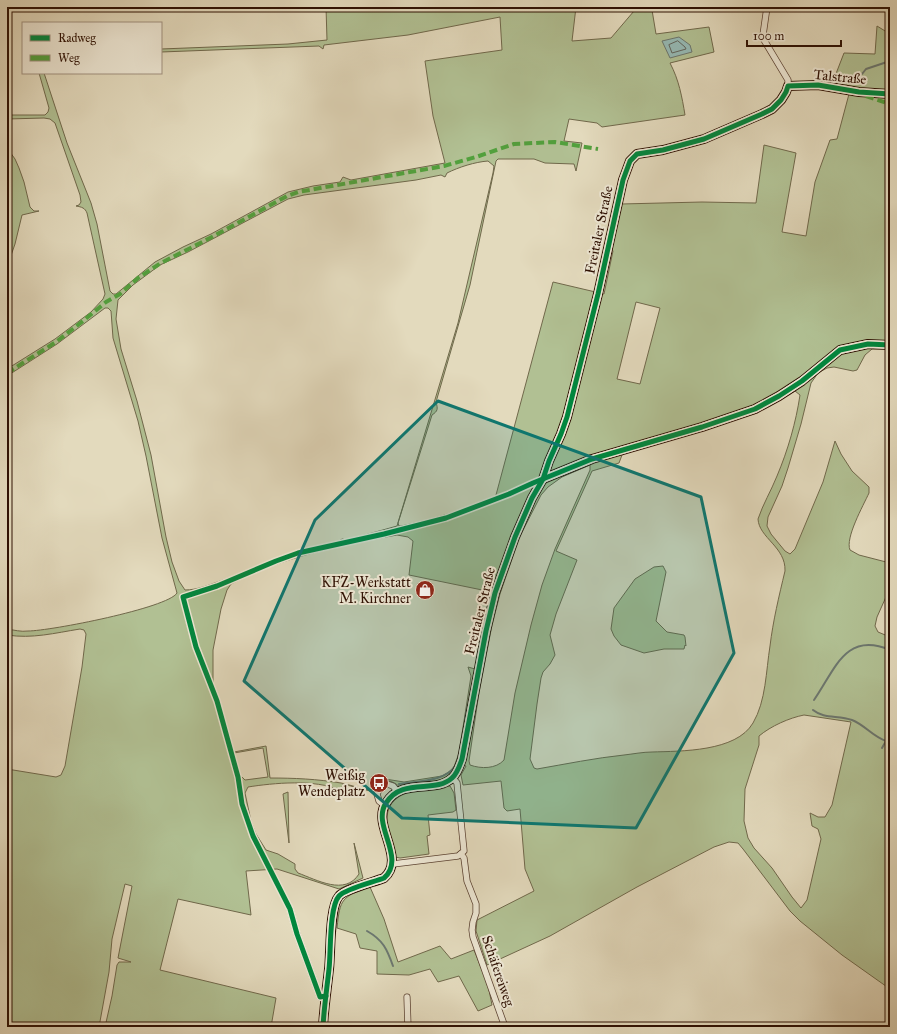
<svg xmlns="http://www.w3.org/2000/svg" width="897" height="1034" font-family="'IM FELL Great Primer',serif">
<rect width="100%" height="100%" fill="#e3dabd"/>
<filter id="stains"><feTurbulence type="fractalNoise" baseFrequency=".005" numOctaves="4"/><feColorMatrix values="0 0 0 0 .2 0 0 0 0 .09 0 0 0 0 .02 0 0 0 .5 -.17"/></filter>
<radialGradient id="worn" r=".72"><stop offset=".6" stop-color="#630" stop-opacity="0"/><stop offset="1" stop-color="#630" stop-opacity=".3"/></radialGradient>
<g fill="#b1c093" stroke="#70684b" fill-rule="evenodd">
<path d="M326,7H576L572,41L611,38L634,11L652,10L656,34L709,27L714,52L670,63C679,80 682,97 685,115L602,127L597,123L569,119L564,141L582,143L576,171L574,164L545,163L534,159H498L496,161L470,285L436,402C438,409 438,411 432,415L398,523L399,526H401L429,520L466,508L494,497L496,495L553,282L604,294L613,251L611,248L621,204L702,202L756,203L764,145L796,153L782,232L806,236L815,182L830,140L837,139L849,94L832,84L844,53L875,54L877,26L890,34V349H872L865,355L857,370L853,371L834,367L827,368L818,373L811,383L801,424L788,468L782,486L768,517L767,526L771,534L785,551L790,554L795,549L823,482L835,441L841,454L852,471L869,487V493C863,506 845,538 850,550L859,555L890,563V588L877,617L875,626L878,632L890,637V989L842,955L800,921L790,911L743,849L738,843L729,842L714,847L637,887L550,936L487,965L476,931L477,920L534,891L525,869L520,809L507,811L504,808L501,781L463,785L461,775L466,766L459,763L452,774L442,780L401,788C390,778 380,777 374,792L343,784L342,788L339,790C316,779 273,783 248,787L245,793L251,821L256,834L266,850L278,854L295,864V869L298,873C317,880 345,896 359,874L354,843L363,878L339,889L277,869L246,871L251,915L178,899L160,970L276,998L271,1027H105L112,996L117,965L119,962H131L118,958L132,886L125,884L112,939L109,972L99,1027H7V769L56,777L61,775L65,766L82,667L86,634L84,630L80,629C55,633 32,639 7,635V629C14,630 21,632 28,631C50,631 168,608 177,593L162,538L146,456L138,421L113,338L111,311L108,308H105L57,344L7,376V369L55,339L91,312L103,299L105,294L87,213C85,208 82,207 76,206L79,205L81,202L80,195L55,123L50,119L44,118L7,119V115H45L48,112L49,108L39,73H44L67,143L91,203L97,224L110,291L113,294H116L155,262L183,247L211,234L288,192L313,186L340,182L343,177L351,180L445,163L433,116L425,61L502,50L500,17L408,35L324,45L323,49L319,46L161,52V49L288,44L327,40ZM488,161L494,166L493,173L458,323L397,526L347,540L342,539C332,548 311,549 298,552C272,560 247,572 220,581C209,585 197,590 185,590L179,581L172,562L166,537L151,455L137,401L121,349L116,319L118,300L133,285L160,265L188,252L288,199L304,195L416,180L441,175L445,177L447,173C459,167 475,162 488,161ZM636,302L660,308L640,384L617,379ZM795,391L800,395C796,422 788,450 777,476C771,491 763,504 758,519C759,538 786,547 785,571C779,596 773,621 770,646C766,671 766,701 753,723C736,752 681,751 652,752C643,752 633,754 624,755C595,758 566,764 537,769L534,768L530,759L537,704L541,678L543,672L550,664L555,655L550,635L556,614L577,560L556,551L592,471L619,463L622,455L625,452L754,414L770,406ZM590,465V470L555,549L542,585L531,625L515,693L504,760C496,769 481,769 470,765L469,761L479,692L492,625L500,594L519,538L541,495L548,487L562,477ZM397,535L408,537L413,541L409,575L492,592L475,669L468,667L471,676L459,753L454,767L449,772L442,776L404,782L385,779L380,781L371,790C361,789 351,785 341,783C317,779 294,778 270,778L266,746L234,752V753L263,748L268,777L245,780L241,776L237,786L212,693L194,649L186,621L191,620L199,650L213,682V650L221,609L227,590L231,584C282,557 341,545 397,535ZM804,715L851,722L832,805L825,817H818L810,813L812,826L818,829L821,839L807,900L801,908L792,897L772,868L754,848L748,838L744,821L745,789L759,745V736C771,726 789,718 804,715Z"/>
<path d="M7,151L10,152L15,159L19,168L24,182L30,207L34,211H39L22,215L15,244L8,264V260L7,258Z"/>
<path d="M663,566L666,572L656,621L667,632L684,635L685,637L686,646L685,645L684,649H664L644,653L621,645L614,636L611,629L614,608L635,579L654,567Z"/>
<path d="M450,786L454,793L456,810L453,812L428,815L430,835L427,836L429,854L400,858L395,857C392,844 386,830 387,817C389,788 428,788 450,786Z"/>
<path d="M288,792L289,843L283,794Z"/>
<path d="M370,887L384,919L398,962L440,946L451,959L474,950L488,985L492,1005L478,1011L459,976L438,982L430,969L409,975L377,974V951L360,948L356,934L337,928C340,898 342,897 370,887Z"/>
</g>
<path fill="#96bab5" stroke="#6c766e" d="M679,37L690,45L692,52L670,58L662,41Z"/>
<g fill="none" stroke-linecap="round" stroke-linejoin="round">
<path stroke="#62655c" stroke-width="1" d="M678,41L685,47L686,49L672,53L669,45Z"/>
<g stroke="#6c766e" stroke-width="2">
<path d="M862,74L866,69L890,61"/>
<path d="M814,700C835,670 845,631 890,650"/>
<path d="M813,710C824,719 838,715 852,720C865,725 873,737 886,741"/>
<path d="M465,719L468,705"/>
<path d="M882,748L886,741L890,739"/>
<path d="M399,784C417,781 445,782 455,766"/>
<path d="M367,931C383,940 387,949 393,966"/>
</g>
<g stroke="#5b4232" stroke-width="7">
<g id="street">
<path d="M767,7L763,35L764,40L788,80V86"/>
<path d="M384,805L379,801L377,794L381,786L387,784L393,786L397,791"/>
<path d="M461,854L464,858L467,881L476,904V913L473,922L472,930L473,937L505,1027"/>
<path d="M393,864L458,856L464,851L457,783L453,778"/>
<path d="M290,909L297,934L320,997L326,996"/>
<path d="M407,997L408,1027"/>
</g>
</g>
<g stroke="#2e1003" stroke-width="10">
<g id="secondary">
<path d="M543,479L592,459L702,427L755,409L779,396L802,381L840,350L868,344L890,345"/>
<path d="M323,1027C324,1007 327,988 329,969C331,953 329,907 339,896C345,889 374,882 384,878C407,858 371,825 386,803C402,777 435,794 452,778C457,774 460,765 462,759L486,631L495,593L515,537L532,498L543,479L549,461L561,434L567,417L598,294L623,180L630,161L637,154L663,150L704,139L762,114L772,109L781,100L786,92L788,86L818,85L859,92L890,94"/>
</g>
</g>
<use href="#street" stroke="#ede7d4" stroke-width="5.5"/>
<use href="#secondary" stroke="#ede7d4" stroke-width="8"/>
<g stroke="#52a03d" stroke-width="4" stroke-dasharray="8 4" stroke-linecap="butt">
<path d="M866,96L890,104"/>
<path d="M7,373L56,342L83,321L106,302L120,294L138,278L161,263L212,237L287,196L298,192L444,166L476,157L514,144L555,142L598,149"/>
</g>
<g stroke="#ede7d4" stroke-width="8">
<g id="cycleway">
<path d="M289,907L253,836L242,804L238,777L217,701L196,647L183,597L217,586L276,561L298,553L384,534L446,518L509,494L533,483L592,459L702,427L755,409L779,396L802,381L840,350L868,344L890,345"/>
<path d="M290,909L297,934L320,997L326,996"/>
<path d="M323,1027C324,1007 327,988 329,969C331,953 329,907 339,896C345,889 374,882 384,878C407,858 371,825 386,803C402,777 435,794 452,778C457,774 460,765 462,759L486,631L495,593L515,537L532,498L543,479L549,461L561,434L567,417L598,294L623,180L630,161L637,154L663,150L704,139L762,114L772,109L781,100L786,92L788,86L818,85L859,92L890,94"/>
</g>
</g>
<use href="#cycleway" stroke="#00873e" stroke-width="5"/>
</g>
<path fill="#0f766e" fill-opacity="0.2" stroke="#0f766e" stroke-width="3" stroke-linejoin="round" d="M438,401L701,497L734,653L636,828L402,818L244,681L315,520Z"/>
<defs>
<g id="shop-disc" transform="scale(1)"><circle r="9.5" fill="#8f2418" stroke="#ede7d4"/><path d="M-5-2.5h2.3a2.7 3.5 0 0 1 5.4 0H5L5.5 6h-11ZM-1.5-2.5h3a1.5 2.3 0 0 0-3 0Z" fill="#fff"/></g>
<g id="bus-disc" transform="scale(1)"><circle r="9.5" fill="#8f2418" stroke="#ede7d4"/><path d="M-5-6H5V4H4V6H2V4H-2V6H-4V4H-5ZM-3.5-4V0h7V-4ZM-3.5 1.2v1.5H-2V1.2ZM2 1.2v1.5H3.5V1.2Z" fill="#fff"/></g>
</defs>
<g fill-rule="evenodd">
<use href="#shop-disc" x="425" y="590"/>
<use href="#bus-disc" x="379" y="783"/>
</g>
<g text-anchor="middle" dominant-baseline="central" stroke-width="4" stroke-linejoin="round" paint-order="stroke">
<g font-size="14" fill="#2e1003" stroke="#ede7d4">
<text transform="translate(840 77) rotate(6)">Talstraße</text>
<text transform="translate(599 230) rotate(-78)">Freitaler Straße</text>
<text transform="translate(480 611) rotate(-76)">Freitaler Straße</text>
<text transform="translate(498 971) rotate(71)">Schäfereiweg</text>
</g>
<g font-size="14" fill="#2e1003" stroke="#ede7d4" text-anchor="end">
<text x="411" y="582">KFZ-Werkstatt<tspan x="411" dy="16">M. Kirchner</tspan></text>
<text x="365" y="775">Weißig<tspan x="365" dy="16">Wendeplatz</tspan></text>
</g>
</g>
<rect width="897" height="1034" fill="none" stroke="#e3dabd" stroke-width="24"/>
<rect x="8" y="8" width="881" height="1018" fill="none" stroke="#2e1003" stroke-width="2"/>
<rect x="12" y="12" width="873" height="1010" fill="none" stroke="#2e1003"/>
<rect x="22" y="22" width="140" height="52" fill="#ede7d4" stroke="#a19180"/>
<rect x="30" y="35" width="20" height="6" fill="#00873e" stroke="#a19180"/>
<text x="58" y="42" font-size="12" fill="#2e1003">Radweg</text>
<rect x="30" y="55" width="20" height="6" fill="#52a03d" stroke="#a19180"/>
<text x="58" y="62" font-size="12" fill="#2e1003">Weg</text>
<path d="M747 40v6h94v-6" fill="none" stroke="#2e1003" stroke-width="2"/>
<text x="753" y="40" font-size="12" fill="#2e1003" stroke="#ede7d4" stroke-width="3" paint-order="stroke">100 m</text>
<rect width="100%" height="100%" filter="url(#stains)"/>
<rect width="100%" height="100%" fill="url(#worn)"/>
</svg>
